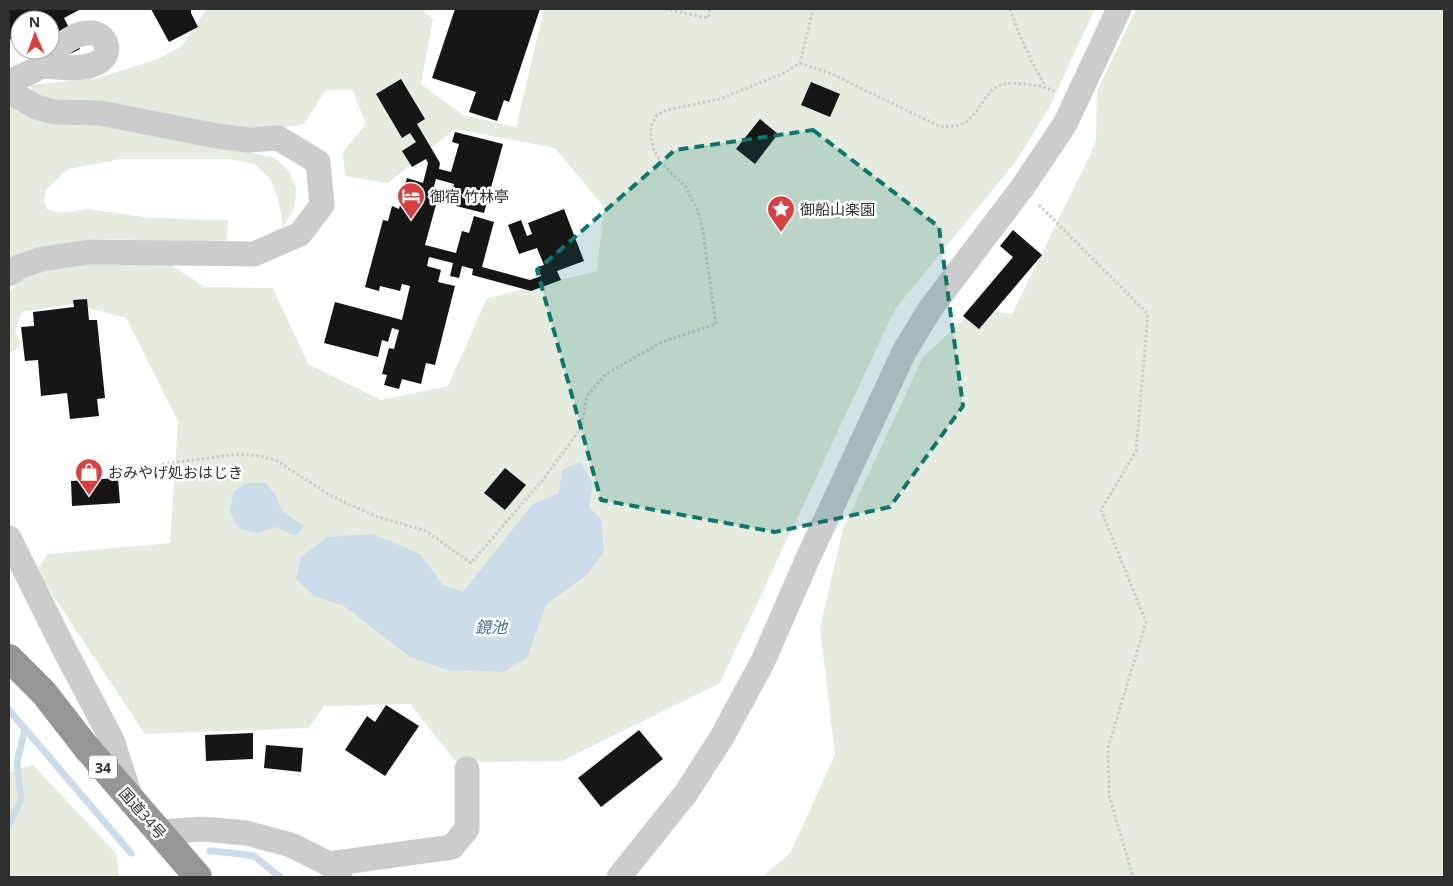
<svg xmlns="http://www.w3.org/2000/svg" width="1453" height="886" font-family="'Open Sans','Noto Sans JP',sans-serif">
<rect width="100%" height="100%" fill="#fff"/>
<g fill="#e5ebdf">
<path d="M208,9H421L433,19L421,84L463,115L516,127L544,9H1095L1050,106L1017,160L895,309L720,683L562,761L456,762L410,704L324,706L309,728L145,734L36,570L48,554L170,543L178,422L126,318L73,304L22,312L15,331L20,342L16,350L9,353V292L20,281L36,273L69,266L108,262L171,265L205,287L273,288L308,364L381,400L448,386L487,298L597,271L604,207L555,148L455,129L388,183L345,176L343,152L366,124L352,90H326L304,124L277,129L232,128L45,100L34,93L29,85L98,78L158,59L182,46L205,11Z"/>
<path d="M1136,9H1444V877H762L790,853L835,755L820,628L843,529L923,357L975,309L1012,314L1089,157L1096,140L1097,91Z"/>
<path d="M9,103L184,137L275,158L288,170L296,187L295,206L283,228L279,202L270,179L255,164L230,159H121L68,169L46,190L44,201L47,209L57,212H69L88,209L150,218L228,220L227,242C210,243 182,248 166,246C156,245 146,240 136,240C89,236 52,243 9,259Z"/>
<path d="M33,765L116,853L119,877H9V772Z"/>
</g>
<g fill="#cddce9">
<path d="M580,462L593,483L589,507L601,519L604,551L589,573L546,605L527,658L503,672L448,670L410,657L344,606L314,596L296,579L301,557L327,537L373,534L420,554L443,585L463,592L532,505L559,493L562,470Z"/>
<path d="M245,483H266L276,496L282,511L304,526L296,536L275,527L258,533L239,529L230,512L233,492Z"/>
</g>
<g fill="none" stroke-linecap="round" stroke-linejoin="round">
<g stroke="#cddce9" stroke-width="7">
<path d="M9,710L131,853"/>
<path d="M9,825L21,800L17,762L25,729"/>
<path d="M210,851L233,853L254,856L280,877"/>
</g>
</g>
<g fill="#161616">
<path d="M9,9H81L64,18L80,49L70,54L54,23L50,25V20H20V40L13,44L9,36Z"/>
<path d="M151,9H191V13L198,27L169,42Z"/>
<path d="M455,9H540L509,102L504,100L497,121L469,112L476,92L432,78Z"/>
<path d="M401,79L425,119L417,124L440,163L439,169L451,172L459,144L452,142L455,132L503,144L484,213L456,206L459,196L451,194L454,184L436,179L430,200L437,201L425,245L456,253L462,231L469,233L474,216L494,222L482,267L530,280L541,276L538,267L544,265L537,248L519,254L508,225L521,220L527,236L532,234L528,223L564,209L584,261L557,271L561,280L531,291L472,275L473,269L462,266L459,278L450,276L453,263L429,257L427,266L441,270L438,282L455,286L435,365L426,363L421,384L402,379L399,389L384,385L387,375L382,374L389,348L394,349L399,330L392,328L388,342L382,340L378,357L324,343L335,302L402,320L410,286L402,284L400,291L380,286L379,291L365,287L383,220L388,221L392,206L399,209L407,178L423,183L428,163L426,159L412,167L402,151L416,142L410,133L402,138L376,94Z"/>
<path d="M811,82L840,94L830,117L801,105Z"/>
<path d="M760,119L778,134L755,164L736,149Z"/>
<path d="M1013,230L1042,255L979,329L963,316L1013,257L1000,246Z"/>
<path d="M87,299L89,320H97L105,398L97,399L99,416L70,419L67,393L41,396L38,360L25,361L21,327L34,326L33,312L74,307L73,300Z"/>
<path d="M505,468L526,485L505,510L484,493Z"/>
<path d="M118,478L120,503L72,506L71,481Z"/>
<path d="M386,705L419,726L385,776L345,750L367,716L375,722Z"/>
<path d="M639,730L663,759L601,807L578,778Z"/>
<path d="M253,733V759L206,761L205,735Z"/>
<path d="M266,745L303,748L301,772L264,768Z"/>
</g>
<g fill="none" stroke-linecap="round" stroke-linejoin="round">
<g stroke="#ccc" stroke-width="3" stroke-dasharray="2.5 2.5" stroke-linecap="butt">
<path d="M665,9L708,18L710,9"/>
<path d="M1010,9C1019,36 1031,61 1045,86"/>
<path d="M800,63L832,74L939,126C947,127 958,127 966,122C990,103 983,79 1023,84C1034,85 1044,86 1054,91"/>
<path d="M1039,205L1148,314L1136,451L1101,510L1146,622L1108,748L1109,795L1133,877"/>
<path d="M162,464L240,454L260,456L277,461L333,497L378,517L426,531L471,563L545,477L581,428L587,396L606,374L662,342L716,324L702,226L697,209L685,186L662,164L654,150L651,139V126L657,115L667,110L720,99L784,73L800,63L813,9"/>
</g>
<g stroke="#ccc" stroke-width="25">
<path d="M9,274L19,267L42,259L89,252L254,254L300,234L322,205L318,162L278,138L248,140L217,136L100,113L54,112L36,107L19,97L9,82C19,77 30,73 40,67C44,64 47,59 51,55C60,45 72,35 86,33C104,30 115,51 99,62C85,71 57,67 42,66"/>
<path d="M9,538L62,645L112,740L131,799"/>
<path d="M160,832L203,829L246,833L291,845L329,864L340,877"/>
<path d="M329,864L452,847L467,829V769"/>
<path d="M619,877L686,793L722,737L763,661L808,558L904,352L930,309L1022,188L1065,124L1119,9"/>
</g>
<path stroke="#969696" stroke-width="28" d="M9,658L44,693L86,747L198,877"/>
</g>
<path fill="#0f766e" fill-opacity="0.2" stroke="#0f766e" stroke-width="4" stroke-dasharray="10 6" stroke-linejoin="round" d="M813,130L939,227L963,406L890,507L775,532L601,500L537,270L675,150Z"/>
<defs>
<g id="hotel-pin" transform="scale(1.4375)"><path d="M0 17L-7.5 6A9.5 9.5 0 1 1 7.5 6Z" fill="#d64243" stroke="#fff"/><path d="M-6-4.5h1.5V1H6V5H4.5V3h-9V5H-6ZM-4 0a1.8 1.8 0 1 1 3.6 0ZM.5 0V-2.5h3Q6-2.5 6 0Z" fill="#fff"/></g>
<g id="sight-pin" transform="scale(1.4375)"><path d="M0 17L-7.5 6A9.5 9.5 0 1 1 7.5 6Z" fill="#d64243" stroke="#fff"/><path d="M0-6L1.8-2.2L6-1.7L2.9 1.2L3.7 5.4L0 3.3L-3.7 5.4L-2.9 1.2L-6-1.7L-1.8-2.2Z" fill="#fff"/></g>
<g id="shop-pin" transform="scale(1.4375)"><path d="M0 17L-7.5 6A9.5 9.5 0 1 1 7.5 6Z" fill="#d64243" stroke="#fff"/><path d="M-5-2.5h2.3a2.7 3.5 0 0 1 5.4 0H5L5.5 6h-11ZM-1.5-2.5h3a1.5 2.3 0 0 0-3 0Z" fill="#fff"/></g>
</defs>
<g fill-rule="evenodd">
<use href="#hotel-pin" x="411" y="196"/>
<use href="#sight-pin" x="781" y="209"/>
<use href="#shop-pin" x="89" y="472"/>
</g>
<g text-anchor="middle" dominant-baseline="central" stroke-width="5" stroke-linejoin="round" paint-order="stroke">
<rect fill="#fff" stroke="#6d6d6d" stroke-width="1" x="89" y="755.5" width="28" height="23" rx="4"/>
<g font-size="14" font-weight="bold" fill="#2f2f2f">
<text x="103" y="767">34</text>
</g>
<g font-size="15" fill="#2f2f2f" stroke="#fff" text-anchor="start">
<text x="430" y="196">御宿 竹林亭</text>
<text x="800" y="209">御船山楽園</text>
<text x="108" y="472">おみやげ処おはじき</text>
</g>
<g font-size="15" fill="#2f2f2f" stroke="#fff">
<text transform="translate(143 813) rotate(49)">国道34号</text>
</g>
<g font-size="16" font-style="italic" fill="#446b8b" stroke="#fff">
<text x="491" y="627">鏡池</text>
</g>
</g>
<rect width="1453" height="886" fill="none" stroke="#2f2f2f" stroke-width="20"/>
<g transform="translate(35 35) rotate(358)"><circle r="24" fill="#ffffff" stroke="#acacac"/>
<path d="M0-4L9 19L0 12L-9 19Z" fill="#d64243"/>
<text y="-8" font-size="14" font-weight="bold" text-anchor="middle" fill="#2f2f2f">N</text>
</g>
</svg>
